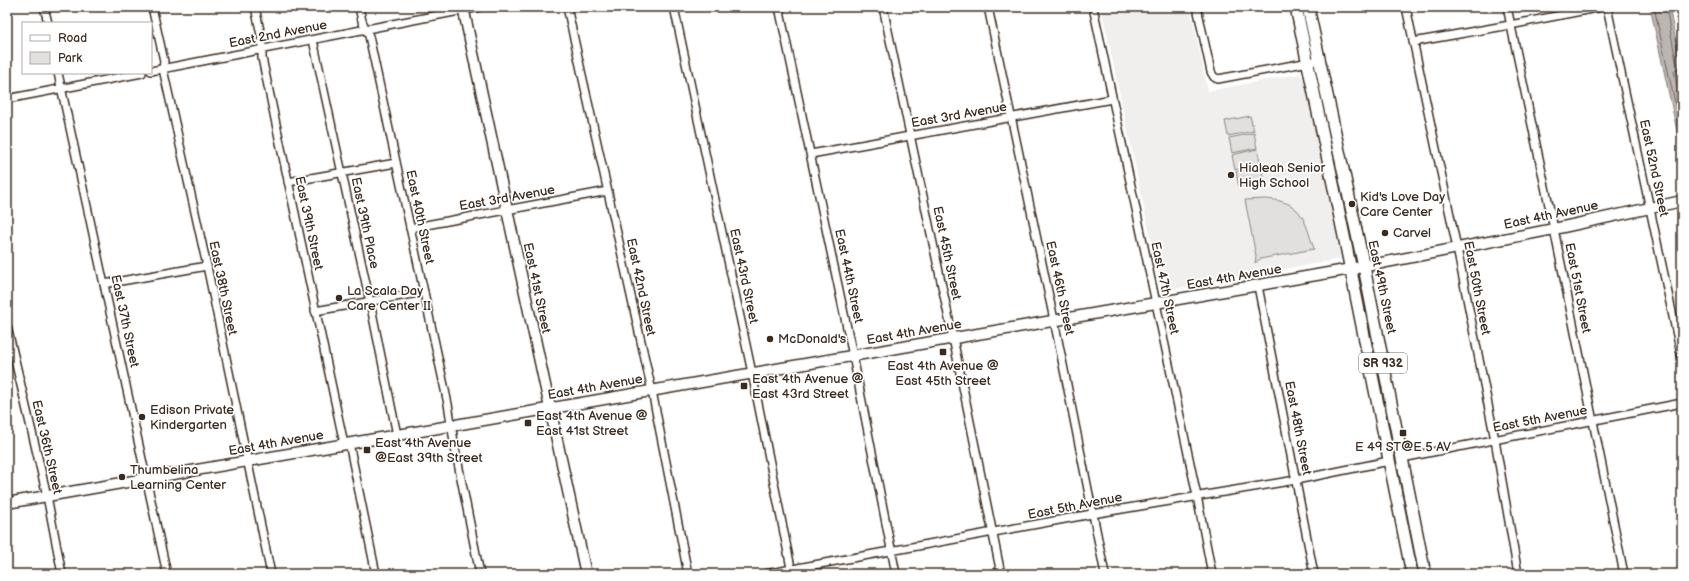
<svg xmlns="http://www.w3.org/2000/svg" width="1689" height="581" font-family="'Balsamiq Sans',sans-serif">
<rect width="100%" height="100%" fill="#fff"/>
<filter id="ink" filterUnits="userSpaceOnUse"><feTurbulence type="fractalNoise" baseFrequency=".025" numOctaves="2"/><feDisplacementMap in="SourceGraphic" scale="8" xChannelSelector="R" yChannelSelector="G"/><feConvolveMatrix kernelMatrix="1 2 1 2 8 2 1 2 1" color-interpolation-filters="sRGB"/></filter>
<g filter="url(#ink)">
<path fill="#f1efee" d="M1101,7H1190L1208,91L1299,74L1305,81L1341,259L1162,291Z"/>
<g fill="#e2e0de" stroke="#8e857e">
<path d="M1250,116L1254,131L1228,136L1225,121Z"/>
<path d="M1254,133L1257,148L1232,153L1229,138Z"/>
<path d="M1257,149L1261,165L1235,170L1232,155Z"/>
<path d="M1261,166L1264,181L1239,187L1236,172Z"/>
<path d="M1265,199C1302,201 1304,218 1314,249L1260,259L1255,263L1256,256L1245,200Z"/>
</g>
<path fill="#bcb6b3" stroke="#887e77" d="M1650,7H1669L1682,70V154Z"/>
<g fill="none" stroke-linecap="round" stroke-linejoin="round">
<g stroke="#6f625a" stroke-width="1">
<path d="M1654,7L1682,135"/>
<path d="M1666,7L1676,61L1678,64L1682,65"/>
<path d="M1682,70L1676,69L1674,71L1682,110"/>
</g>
<g stroke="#3b2a1e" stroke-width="10">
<g id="street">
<path d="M44,7L48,23"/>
<path d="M152,7L164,61L163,69L207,266L271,574"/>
<path d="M255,7L262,40V58L344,444"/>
<path d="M359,7L362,21L369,36L448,404L455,448L480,574"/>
<path d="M567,7L652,391L688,574"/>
<path d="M674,7L752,373L792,573"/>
<path d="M779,7L853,356L896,574"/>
<path d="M883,7L953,338L1001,574"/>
<path d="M988,7L1054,320L1105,574"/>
<path d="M1093,7L1197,496L1212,574"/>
<path d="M1197,7L1211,72L1214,77L1218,79L1320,60"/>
<path d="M1406,7L1457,248L1495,440L1518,574"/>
<path d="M1507,7L1554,229L1624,574"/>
<path d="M1607,7L1682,359"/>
<path d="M313,40L370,302L397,435"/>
<path d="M1413,42L1510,25L1602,7"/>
<path d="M151,71L480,7"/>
<path d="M58,73L167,574"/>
<path d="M7,99L142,73"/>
<path d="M811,154L1112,99"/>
<path d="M288,182L396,163"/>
<path d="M410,228L608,191"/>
<path d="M104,284L207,266"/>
<path d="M1258,286L1314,574"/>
<path d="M315,311L424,292"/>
<path d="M7,326L47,496L62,574"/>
<path d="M349,443L376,574"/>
<path d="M1402,458L1682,403"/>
<path d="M765,574L1092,514L1296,480L1389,461"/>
</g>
</g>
<g stroke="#3b2a1e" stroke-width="13">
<g id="secondary">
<path d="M463,7L586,574"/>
<path d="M7,503L1351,269L1554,229L1682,201"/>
</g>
</g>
<g stroke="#3b2a1e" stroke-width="14">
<g id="primary">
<path d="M1296,7L1345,241L1412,574"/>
<path d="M1308,7L1364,267L1425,574"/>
</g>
</g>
<use href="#street" stroke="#fff" stroke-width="7"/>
<use href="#secondary" stroke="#fff" stroke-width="10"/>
<use href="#primary" stroke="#fff" stroke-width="11"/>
</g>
</g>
<g fill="#3b2a1e" stroke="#fff" stroke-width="1.5">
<circle cx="1231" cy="175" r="4"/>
<circle cx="1352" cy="204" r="4"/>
<circle cx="1385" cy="233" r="4"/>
<circle cx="339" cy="298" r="4"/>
<circle cx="770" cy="339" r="4"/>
<rect x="939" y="348" width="8" height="8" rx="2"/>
<rect x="740" y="382" width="8" height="8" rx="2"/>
<circle cx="142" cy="417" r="4"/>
<rect x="524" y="419" width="8" height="8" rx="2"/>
<rect x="1399" y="429" width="8" height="8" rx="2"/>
<rect x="363" y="446" width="8" height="8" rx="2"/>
<circle cx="122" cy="477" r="4"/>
</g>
<g text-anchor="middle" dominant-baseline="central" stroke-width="3.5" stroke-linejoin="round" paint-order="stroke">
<rect fill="#fff" stroke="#766a62" stroke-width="1" x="1359" y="353" width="48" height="20" rx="3"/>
<g font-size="12" font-weight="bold" fill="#3b2a1e">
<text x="1383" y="363">SR 932</text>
</g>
<g font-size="13" fill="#3b2a1e" stroke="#fff">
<text transform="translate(278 34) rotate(-11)">East 2nd Avenue</text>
<text transform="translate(959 115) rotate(-10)">East 3rd Avenue</text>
<text transform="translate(1654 168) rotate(78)">East 52nd Street</text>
<text transform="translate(507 198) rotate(-10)">East 3rd Avenue</text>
<text transform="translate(1551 215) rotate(-12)">East 4th Avenue</text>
<text transform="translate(420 217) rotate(78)">East 40th Street</text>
<text transform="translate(309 223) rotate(78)">East 39th Street</text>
<text transform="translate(365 223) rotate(78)">East 39th Place</text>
<text transform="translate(947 253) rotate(78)">East 45th Street</text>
<text transform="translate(744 276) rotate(78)">East 43rd Street</text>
<text transform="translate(849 276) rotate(78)">East 44th Street</text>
<text transform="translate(1234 277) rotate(-10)">East 4th Avenue</text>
<text transform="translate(641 287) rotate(78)">East 42nd Street</text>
<text transform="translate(1382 287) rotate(78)">East 49th Street</text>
<text transform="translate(223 288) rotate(78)">East 38th Street</text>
<text transform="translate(537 288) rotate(78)">East 41st Street</text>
<text transform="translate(1060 288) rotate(78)">East 46th Street</text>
<text transform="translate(1165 288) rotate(78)">East 47th Street</text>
<text transform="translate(1477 288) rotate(79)">East 50th Street</text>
<text transform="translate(1578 288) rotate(79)">East 51st Street</text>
<text transform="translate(125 321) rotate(78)">East 37th Street</text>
<text transform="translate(914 332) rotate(-10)">East 4th Avenue</text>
<text transform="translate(595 387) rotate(-10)">East 4th Avenue</text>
<text transform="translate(1540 419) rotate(-11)">East 5th Avenue</text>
<text transform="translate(1298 428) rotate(79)">East 48th Street</text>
<text transform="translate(276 443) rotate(-10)">East 4th Avenue</text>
<text transform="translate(47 447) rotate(77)">East 36th Street</text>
<text transform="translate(1075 506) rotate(-11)">East 5th Avenue</text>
</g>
<g font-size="13" fill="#3b2a1e" stroke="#fff" text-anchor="start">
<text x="1239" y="168">Hialeah Senior<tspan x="1239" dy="15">High School</tspan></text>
<text x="1360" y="197">Kid's Love Day<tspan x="1360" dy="15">Care Center</tspan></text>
<text x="1393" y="233">Carvel</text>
<text x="347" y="291">La Scala Day<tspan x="347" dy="15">Care Center II</tspan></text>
<text x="778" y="339">McDonald's</text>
<text x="943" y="366" text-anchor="middle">East 4th Avenue @<tspan x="943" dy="15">East 45th Street</tspan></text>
<text x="752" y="379">East 4th Avenue @<tspan x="752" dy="15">East 43rd Street</tspan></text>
<text x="150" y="410">Edison Private<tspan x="150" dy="15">Kindergarten</tspan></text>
<text x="536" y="416">East 4th Avenue @<tspan x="536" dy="15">East 41st Street</tspan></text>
<text x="375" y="443">East 4th Avenue<tspan x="375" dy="15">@East 39th Street</tspan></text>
<text x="1403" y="447" text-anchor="middle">E 49 ST@E 5 AV</text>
<text x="130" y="470">Thumbelina<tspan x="130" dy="15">Learning Center</tspan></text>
</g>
</g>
<rect width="1689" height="581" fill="none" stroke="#fff" stroke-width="24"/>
<rect x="12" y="12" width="1665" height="557" fill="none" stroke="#3b2a1e" stroke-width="1.5" filter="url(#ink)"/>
<rect x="22" y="22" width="130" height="52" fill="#ffffff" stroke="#b1aaa5"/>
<rect x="30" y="35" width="20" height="6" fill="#ffffff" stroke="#b1aaa5"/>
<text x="58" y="42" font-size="12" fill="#3b2a1e">Road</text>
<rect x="30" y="52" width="20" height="12" fill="#e2e0de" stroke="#b1aaa5"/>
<text x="58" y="62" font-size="12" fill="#3b2a1e">Park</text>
</svg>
